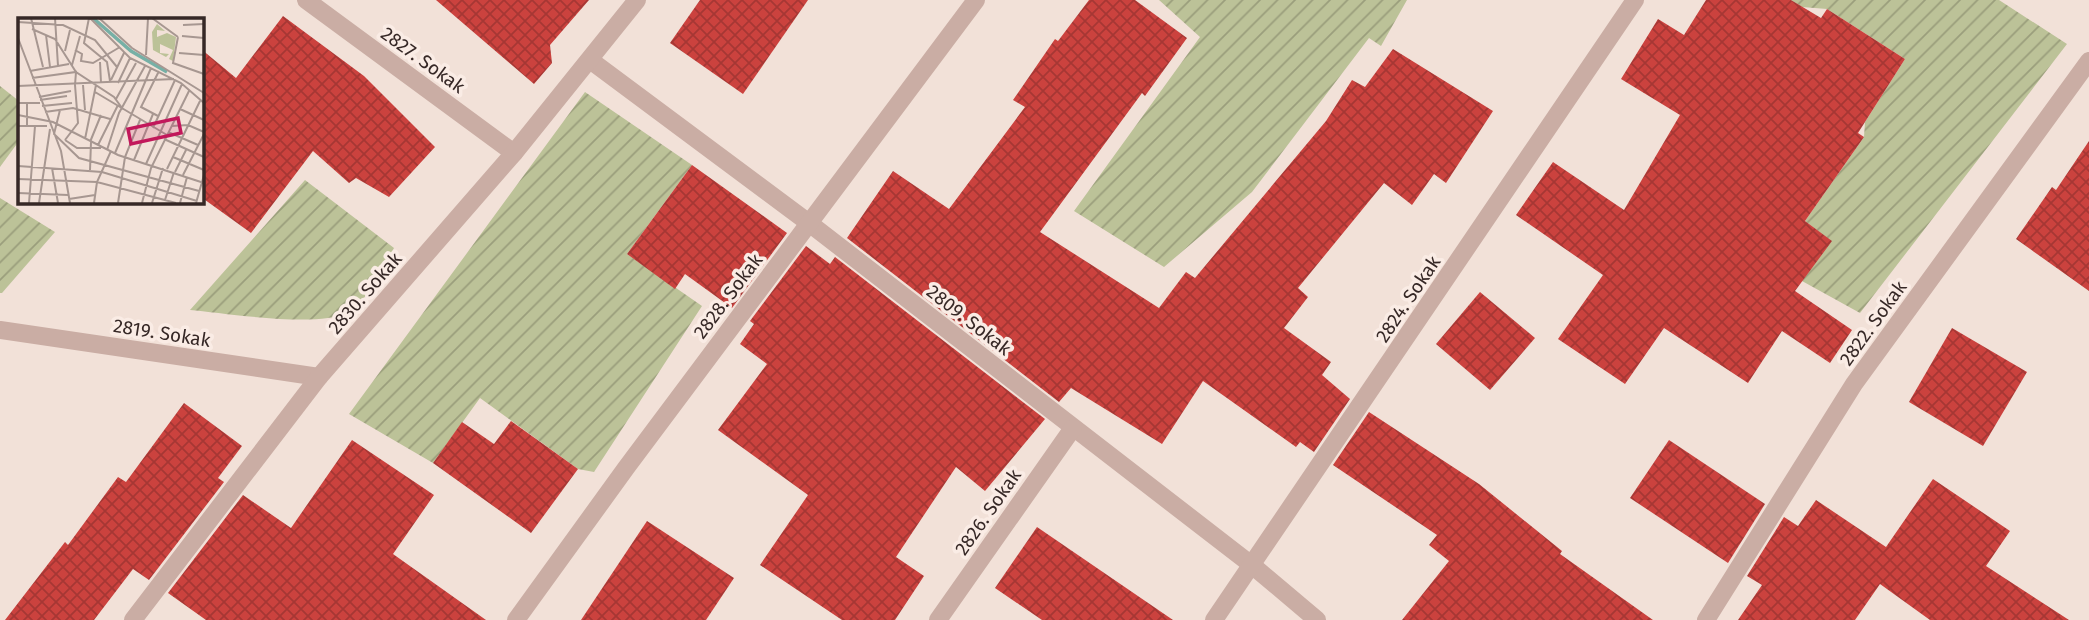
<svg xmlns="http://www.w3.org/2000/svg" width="2089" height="620" font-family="'Fira Sans',sans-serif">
<defs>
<pattern id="garden-furrows" width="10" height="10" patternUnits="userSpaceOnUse" patternTransform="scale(1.75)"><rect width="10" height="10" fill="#bcc298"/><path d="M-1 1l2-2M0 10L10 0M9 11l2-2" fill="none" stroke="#9a9e7c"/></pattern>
<pattern id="building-cross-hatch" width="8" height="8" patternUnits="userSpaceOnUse" patternTransform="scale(1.75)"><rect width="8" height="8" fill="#cb423e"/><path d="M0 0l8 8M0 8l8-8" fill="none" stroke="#a63734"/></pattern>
</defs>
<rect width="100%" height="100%" fill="#f2e1d8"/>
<g fill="url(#garden-furrows)">
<path d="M1159,0H1407L1381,46L1369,38L1252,192L1164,267L1074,211L1200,37Z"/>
<path d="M1791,0H1999L2067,44L1860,313L1802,281L1831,241L1805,221L1864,137L1865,122L1905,59L1827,9L1802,7Z"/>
<path d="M0,86L19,101V141L0,167Z"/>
<path d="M585,92L692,165L627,254L702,306L594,472L578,469L480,398L433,463L349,414Z"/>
<path d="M305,180L394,248C382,269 369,301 346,313C318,328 224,313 190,310Z"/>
<path d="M0,198L55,232L2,293H0Z"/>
</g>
<g fill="url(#building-cross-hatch)">
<path d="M436,0H589L550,45L552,63L534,84Z"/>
<path d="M700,0H808L743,94L670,43Z"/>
<path d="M1089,0H1135L1187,38L1145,96L1142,93L1040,232L1159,308L1186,272L1195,278L1326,121L1352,80L1365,87L1393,49L1493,111L1446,183L1434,174L1412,205L1384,183L1298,288L1308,297L1284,328L1331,362L1322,375L1350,399L1314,452L1300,442L1296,447L1203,381L1162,444L1071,388L1059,402L847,238L893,171L949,209L1025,107L1013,100L1055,39L1058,41Z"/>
<path d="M1706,0H1791L1821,18L1827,9L1905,59L1858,133L1864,137L1805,221L1832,241L1795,291L1852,330L1830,363L1782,331L1748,383L1664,328L1625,384L1558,339L1603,275L1516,215L1553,162L1624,210L1680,115L1621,79L1658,19L1684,35Z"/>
<path d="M283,16L364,76L435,147L389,197L356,178L349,183L313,151L251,233L201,197V49L236,78Z"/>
<path d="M2089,141V291L2016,239L2052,187L2056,190Z"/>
<path d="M692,165L787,233L732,308L685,274L675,289L627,254Z"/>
<path d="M806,246L830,264L835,257L1045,419L985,491L956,467L896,557L924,576L895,620H842L760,565L808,495L718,430L767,364L740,344L754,324L750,321Z"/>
<path d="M1480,292L1535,338L1490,390L1436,344Z"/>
<path d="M1952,328L2027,372L1983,446L1909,402Z"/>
<path d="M184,403L242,446L218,478L224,482L149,580L133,569L94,620H5L65,542L68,545L118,477L126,482Z"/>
<path d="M1369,412L1479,484L1562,551L1560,554L1653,620H1402L1449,561L1429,545L1437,535L1333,465Z"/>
<path d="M511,421L578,469L531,533L433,463L462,422L494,444Z"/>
<path d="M352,440L434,495L393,554L486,620H206L168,593L243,495L291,528Z"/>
<path d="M1669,440L1765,504L1728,563L1630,498Z"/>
<path d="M1933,479L2010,531L1986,566L2069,620H1930L1880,584L1855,620H1738L1762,585L1747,576L1784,517L1798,526L1816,500L1886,547Z"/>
<path d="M647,521L734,578L706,620H581Z"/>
<path d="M1037,527L1173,620H1042L995,588Z"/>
</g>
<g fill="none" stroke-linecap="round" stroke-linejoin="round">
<g stroke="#caada4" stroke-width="18">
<path d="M306,0L514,153"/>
<path d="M590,60L809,223L1253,566L1317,620"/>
<path d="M0,330L319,377"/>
<path d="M133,620L319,377L514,153L637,0"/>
<path d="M516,620L626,468L976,0"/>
<path d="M938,620L1073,428"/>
<path d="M1214,620L1635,0"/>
<path d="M1706,620L1854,384L2089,61"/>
</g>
</g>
<g text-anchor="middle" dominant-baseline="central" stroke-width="7" stroke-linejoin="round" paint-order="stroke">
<g font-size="19" fill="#362826" stroke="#faece5">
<text transform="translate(423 60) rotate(36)">2827. Sokak</text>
<text transform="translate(365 293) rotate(-49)">2830. Sokak</text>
<text transform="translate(728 296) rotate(-53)">2828. Sokak</text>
<text transform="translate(1408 299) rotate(-56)">2824. Sokak</text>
<text transform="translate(969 320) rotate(38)">2809. Sokak</text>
<text transform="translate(1873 323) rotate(-54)">2822. Sokak</text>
<text transform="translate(162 333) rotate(9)">2819. Sokak</text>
<text transform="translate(988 512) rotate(-55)">2826. Sokak</text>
</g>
</g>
<g transform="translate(18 18)">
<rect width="186" height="186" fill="#f2e1d8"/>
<path d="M139,6L147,13L139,12V19L149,15L158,19L155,43L151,41L155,32L142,26V35L151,36L148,39L135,32L134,14Z" fill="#bcc298"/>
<path fill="none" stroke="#76b0a6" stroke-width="3.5" d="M75,0L113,33L149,54"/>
<path fill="none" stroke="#a79791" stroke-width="2" d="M13,0L25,49M37,0L40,48M71,0L66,25L89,44L92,63M72,0L112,40L163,65L186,85M81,0L114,30L186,75M97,0H119M134,0L160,19M0,4L45,7L77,22L99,49M165,7L186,6M14,11L37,21L58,54L96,79L104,90M28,17L32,49M164,18L186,20M160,19L155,45L186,56M0,20L43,133L52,185M57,32L64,36L63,43L75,45L102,29M47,33L52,12M161,35L186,37M128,37L130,0M82,44L83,65M54,47L62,18M12,53L51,46M14,60L58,54L57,67M93,62L106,35M100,65L112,40M65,67L67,92M0,68L156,61M77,74L149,117M21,79L53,73M98,81L118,45M22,82L49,78M0,85H22M24,88L54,85M162,91L186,102M42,92L36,116L61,140L181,173M27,94L55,90L92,101M0,97L35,104L100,137L186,165M140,98L123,89L141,53M0,108H29M9,108V86M154,108L170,107L186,114M135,110L157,62M150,114L180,127M67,121L78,67M146,121L186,139M47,122L60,105L57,67M47,122L59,130H83M72,124L83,97M80,127L100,87M89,132L101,95L127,48M97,135L133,50M155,139L186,152M116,142L135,96M128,146L164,66M0,148L84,154L179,183M34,150L40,185M149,151L182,83M72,152L73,124M157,154L168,132M165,157L186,116M0,161L79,164L158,185M0,175L50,177M51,181L77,177M147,182L156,154M11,185L17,108M21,185L32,111M76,185L79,164L93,133M100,185L107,139L122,102M124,185L133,150L171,73M134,185L145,150M162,185L169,159M178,185L186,157"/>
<path fill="#c2185b" fill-opacity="0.15" stroke="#c2185b" stroke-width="3.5" d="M160,100L163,115L113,126L110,111Z"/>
<rect width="186" height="186" fill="none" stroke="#362826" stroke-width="3.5"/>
</g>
</svg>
